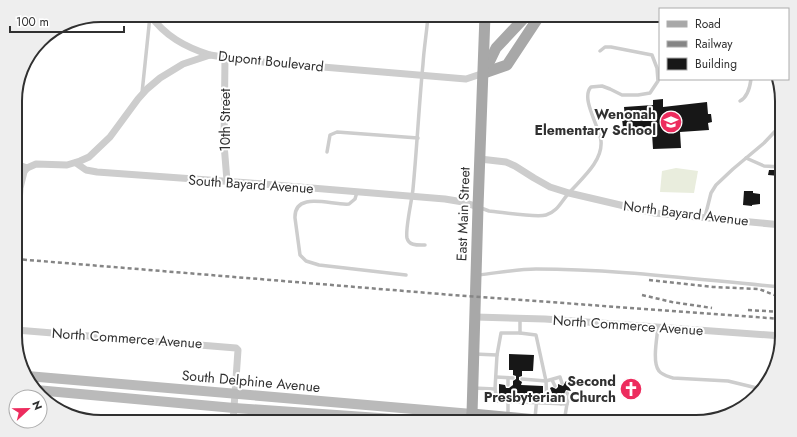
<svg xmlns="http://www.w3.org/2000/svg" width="797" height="437" font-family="Jost,sans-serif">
<rect width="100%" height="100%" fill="#fff"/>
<path fill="#e9eddd" d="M676,168L698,171L694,193L660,192L662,171Z"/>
<g fill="#171717">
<path d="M663,99V107L707,102L708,114H711L712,122L708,123L709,130L680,132L681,148L653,149L652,133L626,134V127H623L622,119H625L624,107L653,105V100Z"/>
<path d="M769,170H780L779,176L768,175Z"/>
<path d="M744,191H753V193L760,194V204L752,205V206L743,205Z"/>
<path d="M509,354L534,355L533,371H522V376L519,377V380L522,382L521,385L543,386V397H540L539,395L537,394L534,397L521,396L518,393H516L515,396H511L508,393L505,396L499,395V384L505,385L506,388H509L513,385V381L516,379V376L513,375V370H509Z"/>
<path d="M566,381L571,391L566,390L564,394L562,395L558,393L556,397L554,398L550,388L552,387L556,389L558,387V384L563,386Z"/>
</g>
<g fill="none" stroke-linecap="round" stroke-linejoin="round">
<g stroke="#cdcdcd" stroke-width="3.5">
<path d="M142,93L150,16"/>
<path d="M740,101C748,97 750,87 751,79"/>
<path d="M327,152L330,135L337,132L418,138"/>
<path d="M746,158L764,166L782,167"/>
<path d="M357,192L355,199L349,204C333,206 294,190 295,218L300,255L306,261L319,265L406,275"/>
<path d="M481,208L489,211C501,212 536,218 546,215C557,212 561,202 568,194C580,180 603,162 601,141C600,128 580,98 591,87L602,86L610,89L622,95H638L650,93L658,81L657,68L652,55L611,47H605L600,51"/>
<path d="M705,217L711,193L716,185L733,169L764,143L782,124"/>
<path d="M425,245C418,245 409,246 407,238C405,229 412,200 413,189C417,147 419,105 423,64C424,47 427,31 428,15"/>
<path d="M478,275C497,273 517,269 536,269C618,269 700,280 782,287"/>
<path d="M658,327C657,338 652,363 659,371C662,375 667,376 673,378L728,381L761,389"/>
<path d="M520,333L536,335L546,381L522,379"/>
<path d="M474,354L497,355L495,389"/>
<path d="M497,355L501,333H520V319"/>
<path d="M496,377L513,378"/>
<path d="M552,380L555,386"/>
<path d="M508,385V378"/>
<path d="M473,388L495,389L497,401L567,404L564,422"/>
<path d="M518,396V402"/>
<path d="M559,396L561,404"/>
<path d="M547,403L546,381L560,377L562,383"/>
<path d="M567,404L569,396L567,393"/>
<path d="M508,417V396"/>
<path d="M535,418L537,397"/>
</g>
<g stroke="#cdcdcd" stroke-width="7">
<path d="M150,15C165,36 185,47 210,55"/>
<path d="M225,58L224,144L227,181"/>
<path d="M480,159L506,162L515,166L534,178L550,187L569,193L633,208L655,213L782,225"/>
<path d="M76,163L86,170L97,172L250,183L445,199L463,202L478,207"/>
<path d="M16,164L27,168"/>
<path d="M16,250L20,188L24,172L27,168L36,164L67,165L80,161L89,157L110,137L138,99L147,89L160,78L183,64L210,55L251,61L466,79L484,73"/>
<path d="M475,317L545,319L782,336"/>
<path d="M16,330L236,348L238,350L233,422"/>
</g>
<g stroke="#bababa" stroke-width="10">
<path d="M27,376L472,414"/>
<path d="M36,390L234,408L437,422"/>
</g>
<g stroke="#a8a8a8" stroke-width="11">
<path d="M485,71L496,48L527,15"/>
<path d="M484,73L507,65L540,15"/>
<path d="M472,414L558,422"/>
<path d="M474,422L472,414L478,207L485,15"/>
</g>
<g stroke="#858585" stroke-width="2.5" stroke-dasharray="4 3" stroke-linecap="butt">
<path d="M16,259L453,295L782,319"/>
<path d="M649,280L713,287L759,289L782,298"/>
<path d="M642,295L672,302L712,308"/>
<path d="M748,310L782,312"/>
</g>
</g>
<defs>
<g id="school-disc" transform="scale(1.15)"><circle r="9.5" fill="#ed2c5e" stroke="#fff"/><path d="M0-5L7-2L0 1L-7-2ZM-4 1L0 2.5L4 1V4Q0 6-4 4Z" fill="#fff"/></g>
<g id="church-disc" transform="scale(1.15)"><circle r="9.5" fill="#ed2c5e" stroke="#fff"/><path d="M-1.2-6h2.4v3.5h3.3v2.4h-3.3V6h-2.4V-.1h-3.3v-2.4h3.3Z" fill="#fff"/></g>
</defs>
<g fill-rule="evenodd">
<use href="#school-disc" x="671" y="122"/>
<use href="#church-disc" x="631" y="389"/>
</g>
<g text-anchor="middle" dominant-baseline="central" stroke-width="4" stroke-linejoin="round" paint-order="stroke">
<g font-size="14" fill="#303030" stroke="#fff">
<text transform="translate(271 61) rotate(6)">Dupont Boulevard</text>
<text transform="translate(225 120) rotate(-90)">10th Street</text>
<text transform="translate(251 184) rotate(4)">South Bayard Avenue</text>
<text transform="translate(686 213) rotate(7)">North Bayard Avenue</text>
<text transform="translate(463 214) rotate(-88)">East Main Street</text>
<text transform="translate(628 325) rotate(4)">North Commerce Avenue</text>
<text transform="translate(127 338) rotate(4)">North Commerce Avenue</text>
<text transform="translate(251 381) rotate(5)">South Delphine Avenue</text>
</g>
<g font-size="14" font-weight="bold" fill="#303030" stroke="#fff" text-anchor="end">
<text x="656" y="114">Wenonah<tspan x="656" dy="16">Elementary School</tspan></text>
<text x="616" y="381">Second<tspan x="616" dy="16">Presbyterian Church</tspan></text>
</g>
</g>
<path d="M0 0H797V437H0ZM101 22H696A79 79 0 0 1 775 101V336A79 79 0 0 1 696 415H101A79 79 0 0 1 22 336V101A79 79 0 0 1 101 22Z" fill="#eee" fill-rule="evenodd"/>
<path fill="none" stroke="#303030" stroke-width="2" d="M101 22H696A79 79 0 0 1 775 101V336A79 79 0 0 1 696 415H101A79 79 0 0 1 22 336V101A79 79 0 0 1 101 22Z"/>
<rect x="659" y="8" width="130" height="72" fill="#ffffff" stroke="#acacac"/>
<rect x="667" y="21" width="20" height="6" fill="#a8a8a8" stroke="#acacac"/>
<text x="695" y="28" font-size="12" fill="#303030">Road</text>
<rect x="667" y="41" width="20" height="6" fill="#858585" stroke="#acacac"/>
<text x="695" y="48" font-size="12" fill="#303030">Railway</text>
<rect x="667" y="58" width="20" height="12" fill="#171717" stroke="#acacac"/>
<text x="695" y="68" font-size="12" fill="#303030">Building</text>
<g transform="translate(28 409) rotate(68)"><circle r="19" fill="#ffffff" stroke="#acacac"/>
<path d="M0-3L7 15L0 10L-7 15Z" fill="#ed2c5e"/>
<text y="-6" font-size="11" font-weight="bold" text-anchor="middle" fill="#303030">N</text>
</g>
<path d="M10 26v6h114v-6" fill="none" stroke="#303030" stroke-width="2"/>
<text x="16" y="26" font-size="12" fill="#303030" stroke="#ffffff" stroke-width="3" paint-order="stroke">100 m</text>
</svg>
